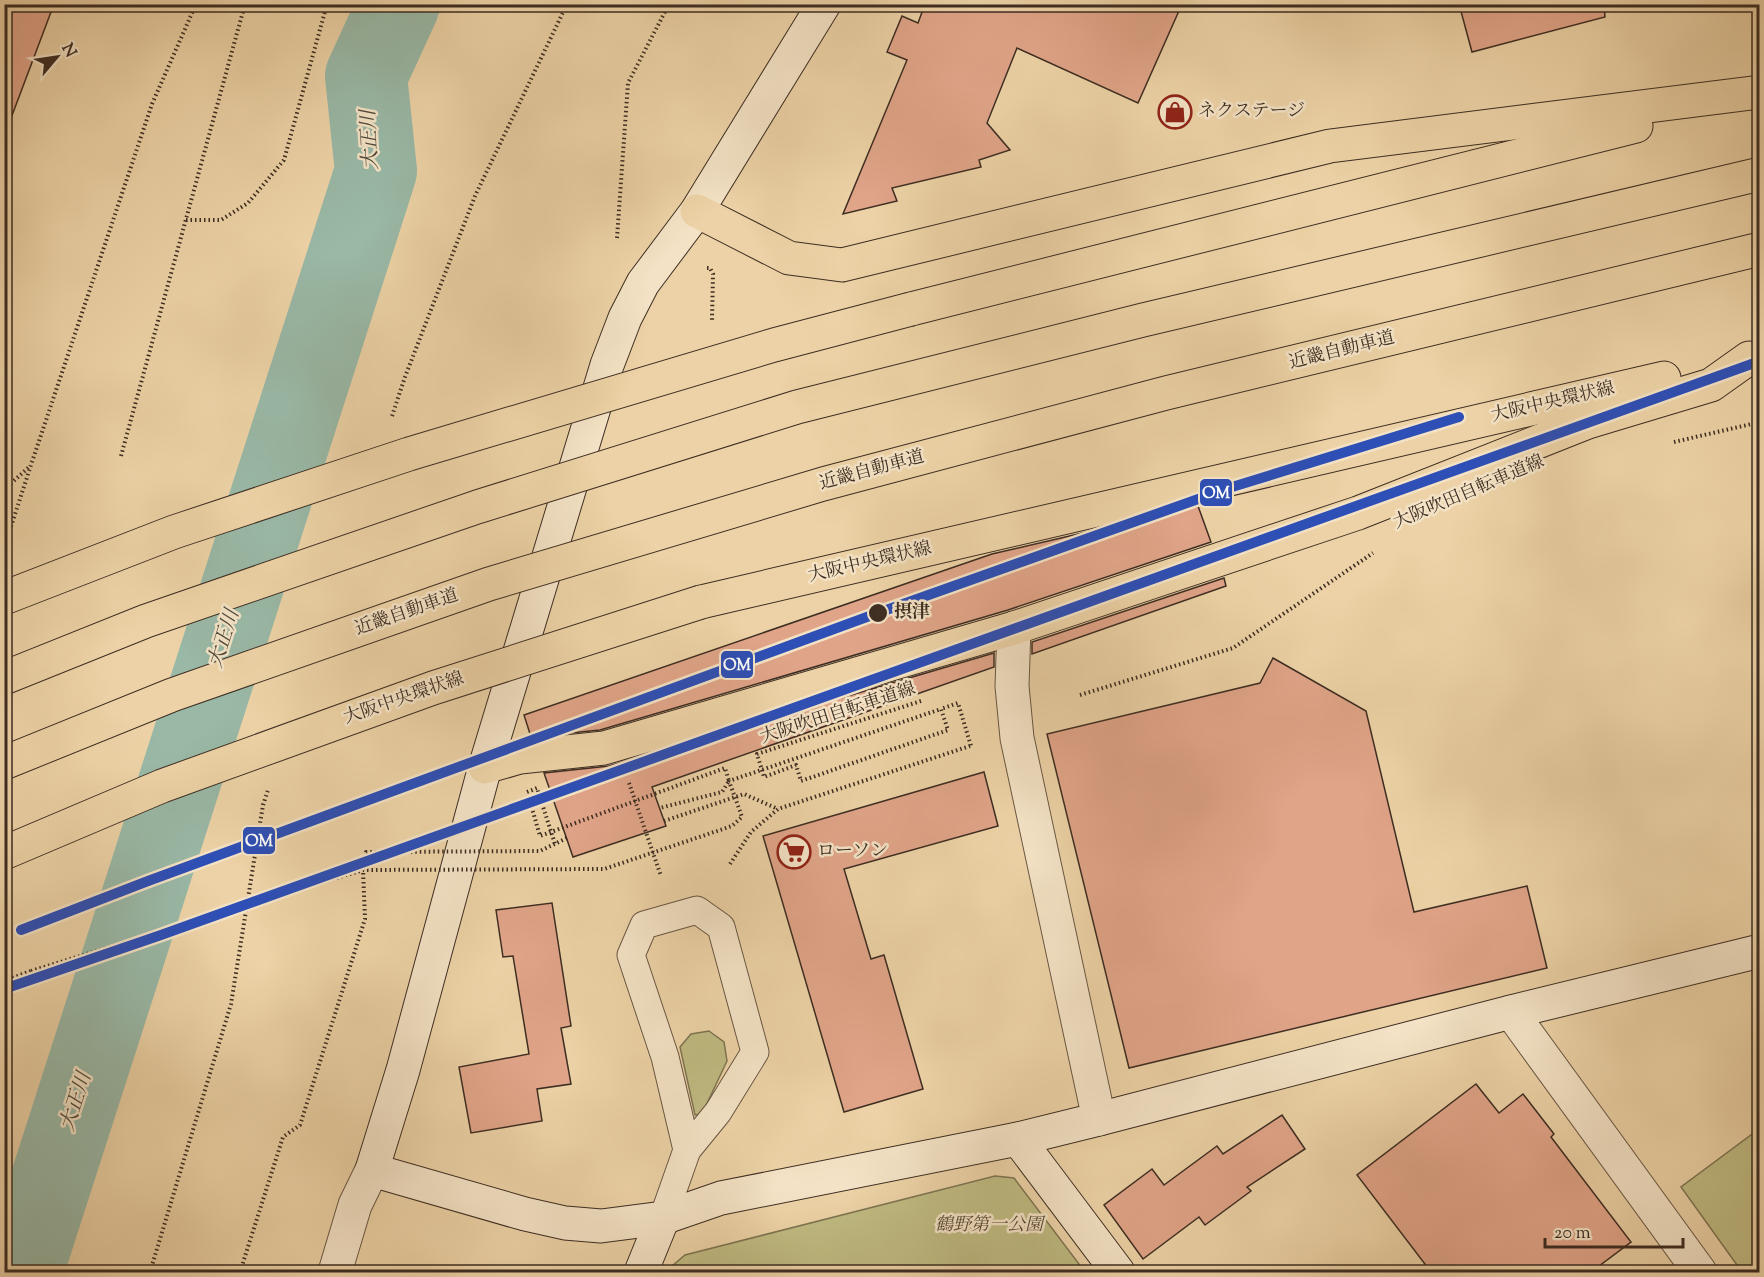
<svg xmlns="http://www.w3.org/2000/svg" width="1764" height="1277" font-family="'Sorts Mill Goudy','Noto Serif JP',serif">
<rect width="100%" height="100%" fill="#ecd2a6"/>
<filter id="stains"><feTurbulence type="fractalNoise" baseFrequency=".00333" numOctaves="4"/><feColorMatrix values="0 0 0 0 .2 0 0 0 0 .09 0 0 0 0 .02 0 0 0 .5 -.17"/></filter>
<radialGradient id="worn" r=".72"><stop offset=".6" stop-color="#630" stop-opacity="0"/><stop offset="1" stop-color="#630" stop-opacity=".3"/></radialGradient>
<g fill="#bfba81" stroke="#7e7452" stroke-width="1.5">
<path d="M709,1031L724,1042L727,1061L702,1114L695,1115L680,1047L691,1034Z"/>
<path d="M1759,1129V1272H1742L1681,1187Z"/>
<path d="M995,1176L1014,1178L1085,1272H669L671,1267L685,1255Z"/>
</g>
<g fill="none" stroke-linecap="round" stroke-linejoin="round">
<path stroke="#99b8a6" stroke-width="82" d="M22,1272L376,171L366,76L399,4"/>
</g>
<g fill="#e0a488" stroke="#3d2d22" stroke-width="1.5">
<path d="M4,4H54L8,126L4,125Z"/>
<path d="M925,4H1182L1138,103L1017,48L987,123L1010,150L979,160L981,167L892,188L897,201L843,214L907,60L887,52L902,16L918,23Z"/>
<path d="M1459,4H1604L1605,17L1472,52Z"/>
<path d="M1198,506L1211,542L1008,610L600,730L531,737L524,715L992,554Z"/>
<path d="M1224,578L1226,586L1032,654V642Z"/>
<path d="M994,653V667L652,787L666,826L573,857L544,773L609,766Z"/>
<path d="M1273,658L1366,711L1414,912L1527,886L1547,968L1129,1068L1047,734L1260,683Z"/>
<path d="M984,772L998,826L844,869L871,959L884,955L923,1089L844,1112L763,836Z"/>
<path d="M552,903L571,1026L561,1028L571,1084L537,1089L542,1121L471,1133L459,1067L529,1054L513,956L503,957L496,910Z"/>
<path d="M1476,1084L1499,1113L1523,1094L1554,1134L1551,1137L1631,1242L1591,1272H1431L1357,1175Z"/>
<path d="M1282,1115L1305,1149L1247,1187L1251,1191L1205,1225L1199,1217L1143,1259L1104,1205L1152,1169L1164,1185L1217,1146L1223,1154Z"/>
</g>
<g fill="none" stroke-linecap="round" stroke-linejoin="round">
<g stroke="#695643" stroke-width="29">
<path id="lane" d="M663,1218L687,1150L718,1112L755,1052L721,927L697,910L644,925L631,955L665,1057L687,1150"/>
</g>
<g stroke="#695643" stroke-width="35">
<g id="street">
<path d="M1014,628L1012,686L1017,738L1099,1119"/>
<path d="M1511,1012L1700,1272"/>
<path d="M335,1272L355,1205L372,1170"/>
</g>
</g>
<g stroke="#3d2d22" stroke-width="35">
<g id="secondary">
<path d="M824,4L697,211L643,283L625,318L607,365L485,767L403,1070L372,1170L525,1214L565,1223L601,1226L663,1218L721,1198L1018,1139L1099,1119L1511,1012L1760,951"/>
<path d="M1018,1139L1118,1272"/>
<path d="M641,1272L663,1218"/>
</g>
</g>
<g stroke="#3d2d22" stroke-width="35">
<g id="primary">
<path d="M697,211L789,258L842,265L1330,146L1760,92"/>
<path d="M911,309L1636,126"/>
<path d="M701,602L1664,378"/>
<path d="M485,767L520,757L604,748L1014,628L1358,513L1588,422L1711,385L1749,358"/>
</g>
</g>
<g stroke="#3d2d22" stroke-width="4" stroke-dasharray="1.5 3" stroke-linecap="butt">
<path d="M186,220H221L248,203L284,160L327,4"/>
<path d="M617,238L628,83L669,4"/>
<path d="M707,268H710L713,274L712,320"/>
<path d="M392,416L405,377L475,196L567,4"/>
<path d="M1674,442L1760,422"/>
<path d="M121,456L245,4"/>
<path d="M4,490L30,466"/>
<path d="M4,548L31,465L152,104L196,4"/>
<path d="M1080,695L1233,648L1373,553"/>
<path d="M921,701L757,754L764,777L796,765L801,781L948,730L941,709L958,703L971,746"/>
<path d="M629,783L661,876"/>
<path d="M529,798L540,836L725,768L729,781L722,792L660,808"/>
<path d="M664,821L744,794L778,809"/>
<path d="M730,864L751,832L778,809L970,746"/>
<path d="M4,981L31,971"/>
<path d="M150,1272L231,1004L263,805L268,790"/>
<path d="M240,1272L283,1137L300,1125L365,919L363,870"/>
</g>
<use href="#lane" stroke="#f3e2c5" stroke-width="27"/>
<use href="#street" stroke="#f3e2c5" stroke-width="33"/>
<use href="#secondary" stroke="#f3e2c5" stroke-width="33"/>
<use href="#primary" stroke="#ecd2a6" stroke-width="33"/>
<g stroke="#3d2d22" stroke-width="35" stroke-linecap="butt">
<g id="primary-bridge">
<path d="M4,598L174,532L409,454L774,345L911,309"/>
<path d="M4,853L162,786L433,688L701,602"/>
</g>
</g>
<g stroke="#3d2d22" stroke-width="35" stroke-linecap="butt">
<g id="highway-bridge">
<path d="M4,678L146,621L477,507L797,407L1143,320L1760,174"/>
<path d="M4,763L172,695L489,584L823,484L1166,393L1760,249"/>
</g>
</g>
<g stroke="#3d2d22" stroke-width="4" stroke-dasharray="1.5 3" stroke-linecap="butt">
<path d="M527,792L537,788L555,844"/>
<path d="M363,870L366,852L540,851L567,838"/>
<path d="M31,971L363,870L604,869L732,826L742,817L729,781L941,709"/>
</g>
<use href="#primary-bridge" stroke="#ecd2a6" stroke-width="33"/>
<use href="#highway-bridge" stroke="#ecd2a6" stroke-width="33"/>
<g stroke="#f3e2c5" stroke-width="15">
<g id="metro-1">
<path d="M21,930L148,881L875,614L1232,487L1459,417"/>
<path d="M4,989L161,935L1760,361"/>
</g>
</g>
<use href="#metro-1" stroke="#2e4fb5" stroke-width="10"/>
</g>
<defs>
<g id="shop-ring" transform="scale(1.725)"><circle r="9.5" fill="#f3e2c5" stroke="#8f2418" stroke-width="1.5"/><path d="M-5-2.5h2.3a2.7 3.5 0 0 1 5.4 0H5L5.5 6h-11ZM-1.5-2.5h3a1.5 2.3 0 0 0-3 0Z" fill="#8f2418"/></g>
<g id="supermarket-ring" transform="scale(1.725)"><circle r="9.5" fill="#f3e2c5" stroke="#8f2418" stroke-width="1.5"/><path d="M-6-5.5h2.5l.6 2H6L4.5 2H-2.5L-4.4-4H-6ZM-1.5 3.2a1.3 1.3 0 1 0 .1 0ZM3 3.2a1.3 1.3 0 1 0 .1 0Z" fill="#8f2418"/></g>
</defs>
<g fill-rule="evenodd">
<use href="#shop-ring" x="1175" y="112"/>
<use href="#supermarket-ring" x="794" y="852"/>
</g>
<circle fill="#3d2d22" stroke="#f3e2c5" stroke-width="2" cx="878" cy="613" r="10"/>
<g text-anchor="middle" dominant-baseline="central" stroke-width="5" stroke-linejoin="round" paint-order="stroke">
<g font-size="18" fill="#3d2d22" stroke="#f3e2c5" text-anchor="start">
<text x="1198" y="112">ネクステージ</text>
<text x="817" y="852">ローソン</text>
</g>
<g font-size="18" fill="#3d2d22" stroke="#f3e2c5">
<text transform="translate(1342 351) rotate(-14)">近畿自動車道</text>
<text transform="translate(1553 403) rotate(-13)">大阪中央環状線</text>
<text transform="translate(872 471) rotate(-15)">近畿自動車道</text>
<text transform="translate(1469 493) rotate(-23)">大阪吹田自転車道線</text>
<text transform="translate(870 563) rotate(-13)">大阪中央環状線</text>
<text transform="translate(407 613) rotate(-19)">近畿自動車道</text>
<text transform="translate(404 699) rotate(-19)">大阪中央環状線</text>
<text transform="translate(838 714) rotate(-18)">大阪吹田自転車道線</text>
</g>
<g font-size="18" font-weight="bold" fill="#3d2d22" stroke="#f3e2c5" text-anchor="start">
<text x="894" y="613">摂津</text>
</g>
<g font-size="18" font-style="italic" fill="#574935" stroke="#f3e2c5">
<text x="989" y="1226">鶴野第一公園</text>
</g>
<g font-size="20" font-style="italic" fill="#4f493c" stroke="#f3e2c5">
<text transform="translate(371 140) rotate(-93)">大正川</text>
<text transform="translate(225 639) rotate(-72)">大正川</text>
<text transform="translate(77 1102) rotate(-72)">大正川</text>
</g>
</g>
<g stroke="#f3e2c5" stroke-width="2">
<rect x="1199" y="478" width="34" height="29" rx="6" fill="#2e4fb5"/>
<rect x="720" y="650" width="34" height="29" rx="6" fill="#2e4fb5"/>
<rect x="242" y="826" width="34" height="29" rx="6" fill="#2e4fb5"/>
</g>
<g font-size="16" text-anchor="middle" font-weight="bold" fill="#fff">
<text x="1216" y="498">OM</text>
<text x="737" y="670">OM</text>
<text x="259" y="846">OM</text>
</g>
<rect width="1764" height="1277" fill="none" stroke="#ecd2a6" stroke-width="24"/>
<rect x="6" y="6" width="1752" height="1265" fill="none" stroke="#3d2d22" stroke-width="3"/>
<rect x="12" y="12" width="1740" height="1253" fill="none" stroke="#3d2d22" stroke-width="1.5"/>
<g transform="translate(57 57) rotate(61)" stroke="#f3e2c5" stroke-width="4.5" paint-order="stroke">
<path d="M0-4.5L10 22L0 15L-10 22Z" fill="#3d2d22"/>
<text y="-9" font-size="16" font-weight="bold" text-anchor="middle" fill="#3d2d22">N</text>
</g>
<path d="M1545 1238v9h138v-9" fill="none" stroke="#3d2d22" stroke-width="3"/>
<text x="1554" y="1238" font-size="18" fill="#3d2d22" stroke="#f3e2c5" stroke-width="4.5" paint-order="stroke">20 m</text>
<rect width="100%" height="100%" filter="url(#stains)"/>
<rect width="100%" height="100%" fill="url(#worn)"/>
</svg>
